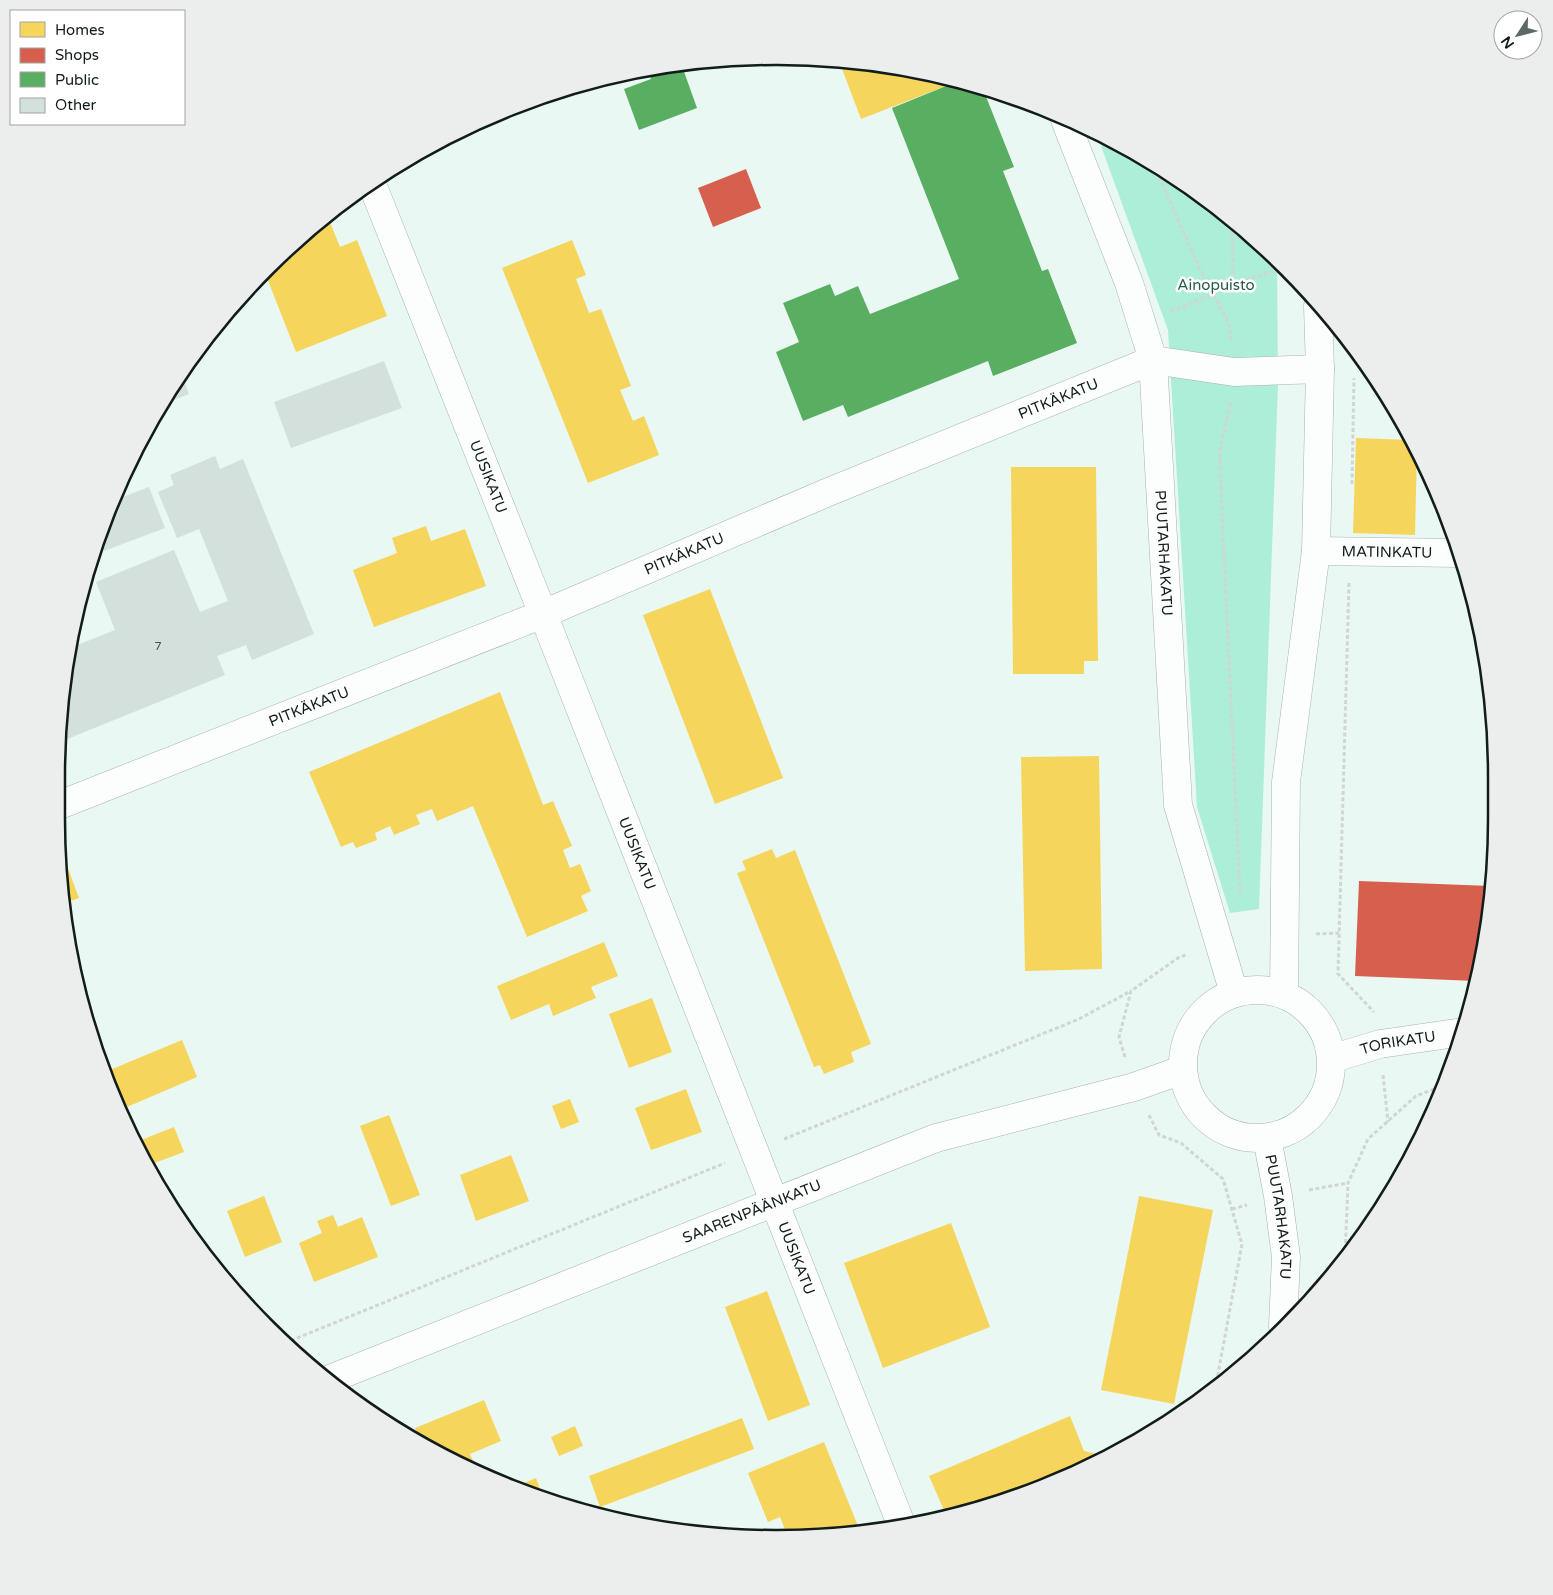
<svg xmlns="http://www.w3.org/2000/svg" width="1553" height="1595" font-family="'Varela Round',sans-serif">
<rect width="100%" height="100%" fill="#e9f8f3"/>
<path fill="#adeed9" d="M1097,135L1137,153L1252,235L1277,262L1278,384L1259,909L1230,913L1197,807L1168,330Z"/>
<g fill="#f6d55c">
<path d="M839,61L871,62L956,82L861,119Z"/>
<path d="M327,215L340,247L357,240L387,316L296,352L265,273Z"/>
<path d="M572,240L586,275L576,279L589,313L601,309L631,386L620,390L633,421L644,416L659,455L588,483L502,268Z"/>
<path d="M1356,438L1412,440L1417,450L1415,535L1353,533Z"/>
<path d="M1011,467H1096L1098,661H1084V674H1013Z"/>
<path d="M426,526L431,541L465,529L486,586L374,627L353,570L397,553L392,538Z"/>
<path d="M710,589L783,778L715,804L643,615Z"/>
<path d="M500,692L543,805L553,801L572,846L563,850L570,868L580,864L591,891L581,896L588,911L527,937L473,806L437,821L432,809L416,815L420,824L394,835L390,826L375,833L377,840L356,848L353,842L341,847L309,772Z"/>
<path d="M1099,756L1102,969L1025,971L1021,757Z"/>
<path d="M60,847L79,898L65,903L59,847Z"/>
<path d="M772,849L776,858L795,850L871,1044L851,1052L854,1062L824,1074L820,1065L814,1067L737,873L746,870L742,861Z"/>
<path d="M604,942L618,976L591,987L596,998L553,1016L549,1004L511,1020L497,986Z"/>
<path d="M652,998L672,1052L629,1068L609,1014Z"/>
<path d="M182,1040L197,1077L120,1110L111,1094L105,1072Z"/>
<path d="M686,1089L702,1132L651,1150L635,1108Z"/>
<path d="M570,1099L579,1122L561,1129L552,1106Z"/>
<path d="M389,1115L420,1195L391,1206L360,1126Z"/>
<path d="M174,1127L184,1152L149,1165L136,1142Z"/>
<path d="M511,1155L529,1201L476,1221L460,1175Z"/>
<path d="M264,1196L282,1242L245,1257L227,1211Z"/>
<path d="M1139,1196L1213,1210L1174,1404L1101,1390Z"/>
<path d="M333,1215L338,1227L362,1217L378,1257L314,1282L299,1243L322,1233L317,1221Z"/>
<path d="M951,1223L990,1327L883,1368L844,1263Z"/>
<path d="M767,1291L810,1405L768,1421L725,1307Z"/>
<path d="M484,1400L501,1441L470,1454L477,1470L420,1441L415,1428Z"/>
<path d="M1070,1416L1084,1451L1108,1457L1095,1464L963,1514L947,1517L929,1476Z"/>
<path d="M742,1418L754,1449L600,1507L589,1476Z"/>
<path d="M575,1426L583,1446L559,1456L551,1437Z"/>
<path d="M824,1442L860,1531L823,1537L787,1535L780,1517L768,1522L748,1473Z"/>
<path d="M536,1478L543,1497L518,1489L517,1486Z"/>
<path d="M669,1522L671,1527L659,1526Z"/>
</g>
<g fill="#d6604d">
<path d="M746,169L761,208L713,227L698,188Z"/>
<path d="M1359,881L1491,886V912L1475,981L1355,976Z"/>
</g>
<g fill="#5aae61">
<path d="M682,66L697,108L639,130L624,89L651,79L648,71Z"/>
<path d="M956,82L983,89L1014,167L1003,171L1042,271L1048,269L1077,343L993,376L988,361L848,417L843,405L803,421L776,352L799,342L783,303L830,284L835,296L858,286L870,314L959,279L892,108Z"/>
</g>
<g fill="#d3e0db">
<path d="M384,361L402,408L291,448L274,402Z"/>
<path d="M182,376L189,394L161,405L177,382Z"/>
<path d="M215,456L220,469L243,459L314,634L252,660L246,645L217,656L225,675L60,742L62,682L70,648L115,630L96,582L174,550L200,612L228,601L199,529L177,538L158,492L174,485L170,475Z"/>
<path d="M149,487L165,528L104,551L99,536L102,528L106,527L105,523L115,500Z"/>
</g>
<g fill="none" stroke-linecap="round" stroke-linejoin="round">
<g stroke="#a8b3af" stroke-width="29">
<g id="minor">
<path id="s1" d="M372,184L543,614L901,1524"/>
<path id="s2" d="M1316,551L1458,553"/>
<path id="s3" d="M57,806L543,614L826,493L1153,360"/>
<path id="s4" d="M1334,1058L1380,1044L1463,1032"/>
<path id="s5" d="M1267,1138L1278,1196L1286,1257L1283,1326"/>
</g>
</g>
<g stroke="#a8b3af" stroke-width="29">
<g id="tertiary">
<path id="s6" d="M1065,120L1129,283L1153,360L1178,805L1234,993"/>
<path d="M1153,360L1234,372L1320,369"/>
<circle cx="1257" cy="1064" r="74"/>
<path d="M1284,994L1286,782L1316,551L1320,369L1318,306"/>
<path id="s7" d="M330,1379L936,1138L1134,1087L1182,1070"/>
</g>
</g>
<g stroke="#d1d5d4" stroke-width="3" stroke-dasharray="4 2.5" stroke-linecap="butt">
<path d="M1154,165L1199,267L1229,324L1231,340"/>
<path d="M1233,285L1270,272L1284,270"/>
<path d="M1171,312L1233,285L1232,221"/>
<path d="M1231,403L1220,449V470L1240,893"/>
<path d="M1352,484L1354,378"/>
<path d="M1349,583L1338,974L1374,1012"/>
<path d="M1316,934L1339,933"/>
<path d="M1125,1057L1119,1037L1131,991L1178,958L1188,954"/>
<path d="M1383,1075L1388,1122"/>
<path d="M1149,1115L1159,1135L1181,1143L1223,1179L1242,1244L1215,1390"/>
<path d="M784,1139L1079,1019L1131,991"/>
<path d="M1309,1190L1348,1183"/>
<path d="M1232,1209L1247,1205"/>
<path d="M1345,1256L1348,1183L1368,1139L1416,1096L1442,1086"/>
<path d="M285,1343L725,1163"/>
</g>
<use href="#minor" stroke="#fcfefd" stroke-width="28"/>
<use href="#tertiary" stroke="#fcfefd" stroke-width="28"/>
</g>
<g text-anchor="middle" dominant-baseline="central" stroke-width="5" stroke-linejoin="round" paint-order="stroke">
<g font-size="12" fill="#434e4a">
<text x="158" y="646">7</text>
</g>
<g font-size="15" fill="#275b4b" stroke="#fff">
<text x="1216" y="285">Ainopuisto</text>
</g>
<g font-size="15" fill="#121c18" stroke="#fff">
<text stroke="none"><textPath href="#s3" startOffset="1081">PITKÄKATU</textPath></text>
<text stroke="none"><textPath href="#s1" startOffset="315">UUSIKATU</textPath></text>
<text stroke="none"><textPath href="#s2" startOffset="71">MATINKATU</textPath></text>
<text stroke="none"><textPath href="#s6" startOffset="449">PUUTARHAKATU</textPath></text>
<text stroke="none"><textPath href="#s3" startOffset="676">PITKÄKATU</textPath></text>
<text stroke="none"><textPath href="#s3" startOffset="271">PITKÄKATU</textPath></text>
<text stroke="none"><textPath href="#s1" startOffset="720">UUSIKATU</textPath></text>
<text stroke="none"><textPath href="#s4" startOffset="66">TORIKATU</textPath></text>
<text stroke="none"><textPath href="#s7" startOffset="454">SAARENPÄÄNKATU</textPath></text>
<text stroke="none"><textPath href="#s5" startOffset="80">PUUTARHAKATU</textPath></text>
<text stroke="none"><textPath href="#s1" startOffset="1155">UUSIKATU</textPath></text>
</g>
</g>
<path d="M0 0H1553V1595H0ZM776 65H777A711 711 0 0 1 1488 776V819A711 711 0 0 1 777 1530H776A711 711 0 0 1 65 819V776A711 711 0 0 1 776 65Z" fill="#eceded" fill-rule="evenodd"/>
<path fill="none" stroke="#121c18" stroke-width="2.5" d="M776 65H777A711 711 0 0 1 1488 776V819A711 711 0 0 1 777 1530H776A711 711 0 0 1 65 819V776A711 711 0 0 1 776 65Z"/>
<rect x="10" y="10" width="175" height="115" fill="#ffffff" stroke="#a0a4a3"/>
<rect x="20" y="22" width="25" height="15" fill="#f6d55c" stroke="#a0a4a3"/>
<text x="55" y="35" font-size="15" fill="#121c18">Homes</text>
<rect x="20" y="48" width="25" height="15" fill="#d6604d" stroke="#a0a4a3"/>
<text x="55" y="60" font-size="15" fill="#121c18">Shops</text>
<rect x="20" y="72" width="25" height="15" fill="#5aae61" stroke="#a0a4a3"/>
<text x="55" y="85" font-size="15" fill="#121c18">Public</text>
<rect x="20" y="98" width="25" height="15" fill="#d3e0db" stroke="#a0a4a3"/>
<text x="55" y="110" font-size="15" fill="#121c18">Other</text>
<g transform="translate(1518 35) rotate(234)"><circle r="24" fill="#ffffff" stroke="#a0a4a3"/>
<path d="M0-4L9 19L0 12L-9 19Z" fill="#5d6965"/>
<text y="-8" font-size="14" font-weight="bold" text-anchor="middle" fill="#121c18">N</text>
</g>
</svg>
